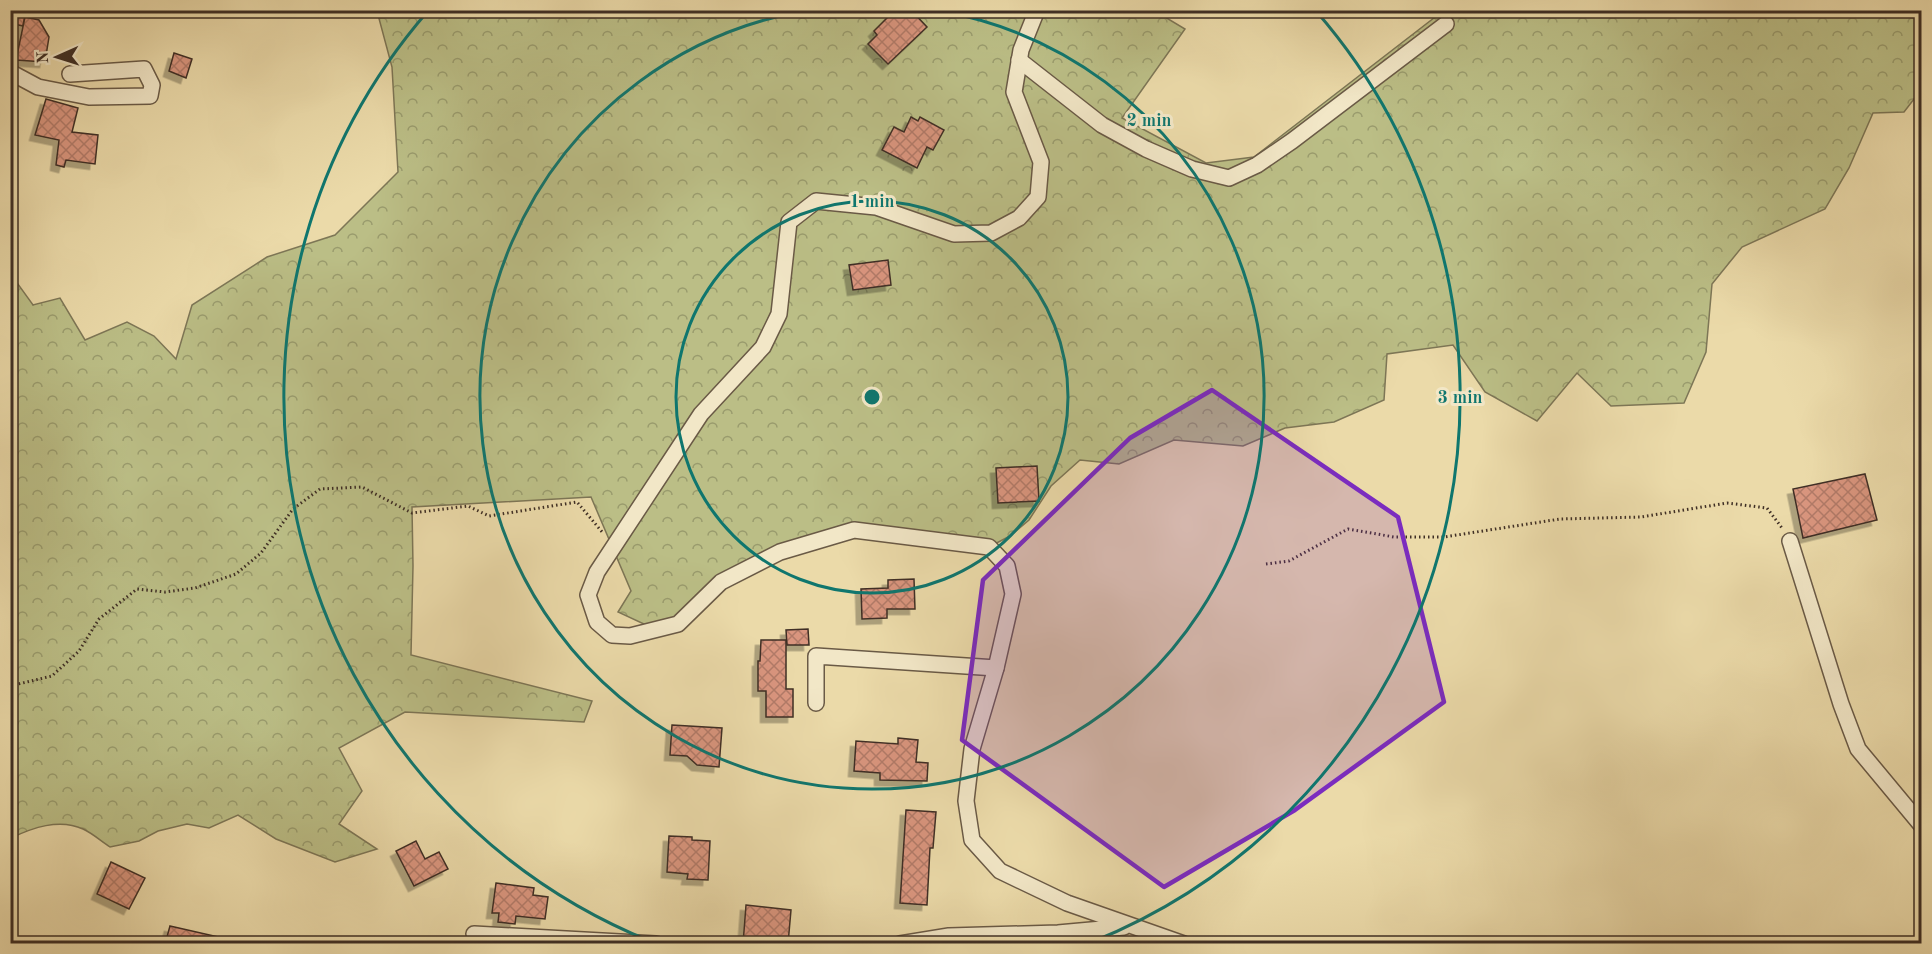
<svg xmlns="http://www.w3.org/2000/svg" width="1932" height="954" font-family="'Old Standard TT',serif">
<defs>
<pattern id="forest-crowns" width="20" height="18" patternUnits="userSpaceOnUse" patternTransform="scale(1.5)"><rect width="20" height="18" fill="#bbbe86"/><path d="M2 6a3 3 0 1 1 6 0M12 15a3 3 0 1 1 6 0" fill="none" stroke="#999b6d"/></pattern>
<pattern id="building-cross-hatch" width="8" height="8" patternUnits="userSpaceOnUse" patternTransform="scale(1.5)"><rect width="8" height="8" fill="#d9957e"/><path d="M0 0l8 8M0 8l8-8" fill="none" stroke="#b17a67"/></pattern>
<filter id="shadow"><feDropShadow dx="-5.5" dy="5.5" stdDeviation="0" flood-color="#0004"/></filter>
</defs>
<rect width="100%" height="100%" fill="#ebdaa9"/>
<filter id="stains"><feTurbulence type="fractalNoise" baseFrequency=".00333" numOctaves="4"/><feColorMatrix values="0 0 0 0 .2 0 0 0 0 .09 0 0 0 0 .02 0 0 0 .5 -.17"/></filter>
<radialGradient id="worn" r=".72"><stop offset=".6" stop-color="#630" stop-opacity="0"/><stop offset="1" stop-color="#630" stop-opacity=".3"/></radialGradient>
<path fill="url(#forest-crowns)" stroke="#7d7656" stroke-width="1.5" d="M377,11H1155L1185,29L1122,118L1206,163L1254,157L1443,11H1921V90L1904,112L1873,113L1849,168L1825,209L1742,247L1712,284L1706,352L1684,403L1611,406L1577,373L1537,421L1485,392L1453,345L1387,354L1384,400L1334,422L1285,428L1243,446L1174,440L1119,464L1080,460L1051,486L1029,520L1010,536L989,547L854,530L721,582L678,624L646,625L618,612L631,591L591,497L412,507L413,566L411,655L592,701L584,722L405,712L339,748L362,791L339,824L377,849L335,862L276,839L238,815L209,828L187,824L158,831L139,841L110,847C101,841 92,833 83,829C59,818 32,828 11,838L10,273L33,305L60,298L85,340L127,322L154,336L176,359L192,305L267,257L335,235L398,172L392,67Z"/>
<g fill="url(#building-cross-hatch)" stroke="#3f2f25" stroke-width="1.5" filter="url(#shadow)">
<path d="M10,10H26L23,26L10,23Z"/>
<path d="M895,10H911L927,27L888,64L868,44L877,35L874,31Z"/>
<path d="M25,17L39,20L49,37L45,62L16,60Z"/>
<path d="M174,53L192,59L186,78L169,71Z"/>
<path d="M46,99L78,108L72,132L98,135L95,164L66,160L64,167L56,165L59,140L35,135Z"/>
<path d="M911,117L918,121L920,117L944,130L933,150L927,147L917,168L882,150L894,127L904,132Z"/>
<path d="M888,260L891,285L853,290L849,265Z"/>
<path d="M1037,466L1039,501L998,503L996,468Z"/>
<path d="M1865,474L1877,520L1803,538L1793,489Z"/>
<path d="M914,579L915,609H887V618L862,619L861,589L888,588V580Z"/>
<path d="M808,629L809,645H787L786,630Z"/>
<path d="M761,640H786V689H793V717H766V691H758V661H760Z"/>
<path d="M672,725L722,728L719,767L697,765L687,756L670,755Z"/>
<path d="M898,738L918,740L916,762L928,763L927,781L880,780V773L854,771L856,741L898,744Z"/>
<path d="M906,810L936,812L933,848H930L927,905L900,903Z"/>
<path d="M669,836L692,837V840L710,841L708,880L687,879L688,874L667,872Z"/>
<path d="M416,841L425,859L439,852L448,869L414,886L396,851Z"/>
<path d="M111,862L145,878L129,909L97,894Z"/>
<path d="M496,883L534,888L533,895L548,897L545,919L516,916L515,924L498,922L499,913H492Z"/>
<path d="M746,905L791,910L788,944H743Z"/>
<path d="M170,926L223,938L222,944H165Z"/>
</g>
<g fill="none" stroke-linecap="round" stroke-linejoin="round">
<g stroke="#6a5a46" stroke-width="18">
<g id="minor">
<path d="M1037,10L1021,50L1014,92L1041,162L1038,197L1019,218L991,233L954,234L876,207L816,201L789,222L779,314L763,347L701,414L597,572L588,595L597,622L612,635L630,636L678,624L721,582L780,552L854,530L989,547L1007,566L1013,594L996,668L972,749L966,801L972,840L1000,871L1067,903L1184,944"/>
<path d="M1019,60L1102,125L1146,149L1192,169L1229,178L1257,165L1292,141L1446,24"/>
<path d="M10,72L38,87L89,97L150,96L152,85L144,69L70,74"/>
<path d="M1790,541L1841,704L1858,749L1922,826"/>
<path d="M816,703V656L996,668"/>
<path d="M474,934L656,944"/>
<path d="M900,944L949,936L1058,933L1124,927"/>
</g>
</g>
<g stroke="#3f2f25" stroke-width="3" stroke-dasharray="1.5 3" stroke-linecap="butt">
<path d="M1266,564L1289,561L1348,529L1394,537H1444L1560,519L1641,517L1727,503L1767,508L1782,528"/>
<path d="M10,686L52,676L79,651L99,619L137,589L165,592L195,588L236,574L261,553L293,509L320,489L362,487L412,513L468,506L489,516L577,502L603,533"/>
</g>
<use href="#minor" stroke="#f2e7c7" stroke-width="15"/>
</g>
<path fill="#7b2cbf" fill-opacity="0.2" stroke="#7b2cbf" stroke-width="4.5" stroke-linejoin="round" d="M1212,390L1398,517L1444,702L1295,810L1164,887L962,740L983,580L1130,438Z"/>
<g fill="none" stroke="#0f766e" stroke-width="3">
<circle cx="872" cy="397" r="196"/>
<path d="M940 11A392 392 0 1 1 804 11"/>
<path d="M652 942A588 588 0 0 1 428 11M1316 11A588 588 0 0 1 1092 942"/>
</g>
<circle cx="872" cy="397" r="9" fill="#0f766e" stroke="#f2e7c7" stroke-width="3"/>
<g font-size="18" text-anchor="middle" font-weight="bold" fill="#0f766e" stroke="#f2e7c7" stroke-width="6" stroke-linejoin="round" paint-order="stroke">
<text x="1149" y="126">2 min</text>
<text x="872" y="207">1 min</text>
<text x="1460" y="403">3 min</text>
</g>
<rect width="1932" height="954" fill="none" stroke="#ebdaa9" stroke-width="36"/>
<rect x="12" y="12" width="1908" height="930" fill="none" stroke="#3f2f25" stroke-width="3"/>
<rect x="18" y="18" width="1896" height="918" fill="none" stroke="#3f2f25" stroke-width="1.5"/>
<g transform="translate(57 57) rotate(267)" stroke="#f2e7c7" stroke-width="4.5" paint-order="stroke">
<path d="M0-4.5L10 22L0 15L-10 22Z" fill="#3f2f25"/>
<text y="-9" font-size="16" font-weight="bold" text-anchor="middle" fill="#3f2f25">N</text>
</g>
<rect width="100%" height="100%" filter="url(#stains)"/>
<rect width="100%" height="100%" fill="url(#worn)"/>
</svg>
